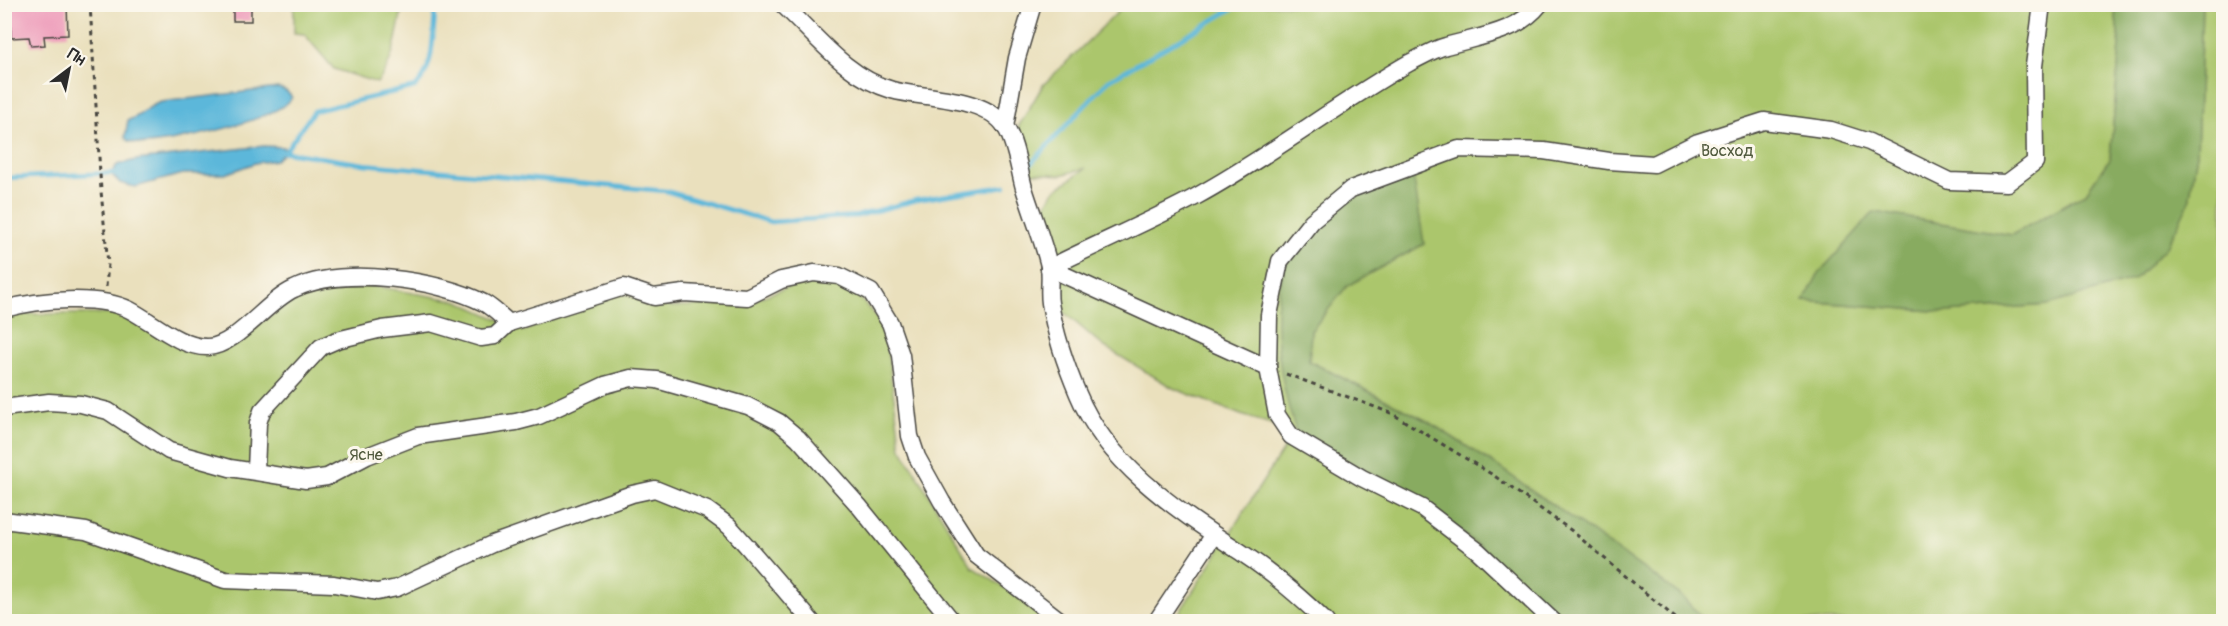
<svg xmlns="http://www.w3.org/2000/svg" width="2228" height="626" font-family="Pangolin,sans-serif">
<rect width="100%" height="100%" fill="#fbf7ec"/>
<filter id="ink" filterUnits="userSpaceOnUse"><feTurbulence type="fractalNoise" baseFrequency=".0167" numOctaves="2"/><feDisplacementMap in="SourceGraphic" scale="12" xChannelSelector="R" yChannelSelector="G"/><feConvolveMatrix kernelMatrix="1 2 1 2 8 2 1 2 1" color-interpolation-filters="sRGB"/></filter>
<filter id="wash" filterUnits="userSpaceOnUse"><feTurbulence type="fractalNoise" baseFrequency=".008" numOctaves="4" result="noise"/><feDisplacementMap in="SourceGraphic" scale="24" xChannelSelector="R" yChannelSelector="G"/><feGaussianBlur stdDeviation="1.35" result="paint"/><feColorMatrix in="noise" values="0 0 0 0 0 0 0 0 0 0 0 0 0 0 0 0 0 1.4 0 .05"/><feComposite in="paint" operator="in"/></filter>
<g filter="url(#wash)">
<rect width="100%" height="100%" fill="#eae0bd"/>
<g fill="#abc66c" stroke="#6b784c" stroke-width="1.5">
<path d="M294,5H403C397,31 395,62 377,83L334,69L304,34L294,33Z"/>
<path d="M1125,5H2114L2120,46L2110,158L2086,193L2012,235L1874,212L1805,301L1946,312L2048,305L2189,202L2197,153L2202,5H2223V621H1706L1679,594L1496,465L1427,421L1309,361L1311,331L1347,285L1424,244L1277,321L1350,463L1414,494L1476,544L1563,621H1174L1295,431L1241,415L1173,388L1103,346L1059,308L1036,222L1054,191L1086,168L1061,175L1024,172L1014,134L1043,85Z"/>
<path d="M813,278L848,284L884,326L901,448L972,567L1027,602L1048,621L5,622V318L20,314H116L163,338L217,353L291,301L357,283L458,301L524,331L617,292L672,307L750,301Z"/>
</g>
<g fill="#88ab60" stroke="#5a6b46" stroke-width="1.5">
<path d="M2114,5H2202L2197,153L2189,202L2168,245L2135,279L2048,305L1946,312L1804,301L1819,273L1874,212L2012,235L2086,193L2110,158L2120,46Z"/>
<path d="M1413,174L1424,244L1347,286L1311,331L1309,361L1427,421L1496,465L1679,594L1706,621H1563L1476,544L1414,494L1350,463L1296,431C1279,380 1269,316 1285,264C1290,248 1334,209 1349,200C1368,188 1392,182 1413,174Z"/>
</g>
<g fill="#5cb7da" stroke="#447182" stroke-width="1.5">
<path d="M278,88L286,91L292,97C284,118 170,144 146,144C140,144 134,143 128,141L125,137L128,120C141,117 145,107 161,102Z"/>
<path d="M264,146L283,147L286,150L276,160L255,163L225,174H183L135,187L120,183L111,174L117,165L136,160Z"/>
</g>
<g fill="none" stroke-linecap="round" stroke-linejoin="round">
<g stroke="#5cb7da" stroke-width="4.5">
<path d="M286,150L314,111L415,87C436,69 432,31 436,4"/>
<path d="M280,151L364,164L666,191L771,222L857,216L916,200L1005,186"/>
<path d="M1024,171L1109,80L1241,4"/>
<path d="M4,178L114,173"/>
</g>
</g>
<g id="blocks">
<g fill="#ee9bba">
<path d="M10,4H67L68,35L44,36L45,45L31,46L29,37L11,38Z"/>
<rect x="233" y="7" width="18" height="14"/>
</g>
</g>
</g>
<g filter="url(#ink)">
<use href="#blocks" fill-opacity="0" stroke="#484641" stroke-width="1.5"/>
<g fill="none" stroke-linecap="round" stroke-linejoin="round">
<g stroke="#484641" stroke-width="19">
<g id="minor">
<path d="M782,4C816,35 846,77 892,90C923,99 986,95 1006,128C1016,144 1019,170 1024,188C1032,214 1043,240 1049,266C1051,278 1048,291 1050,303C1055,333 1066,366 1078,394C1108,467 1182,513 1245,555C1274,574 1301,598 1326,622"/>
<path d="M1005,127L1017,58L1033,4"/>
<path d="M1049,268C1098,243 1149,222 1197,196C1270,156 1337,104 1409,63C1421,57 1434,49 1446,46C1480,36 1517,33 1540,4"/>
<path d="M1049,268L1268,368"/>
<path d="M4,309C38,300 98,294 130,310C153,322 181,348 208,347C236,346 267,301 294,289C342,266 438,279 484,303C493,308 502,317 509,323"/>
<path d="M4,408L49,402L81,404L108,411L169,451L230,468L306,480L327,477L367,456L418,436L516,422L539,416L605,385L631,378L657,380L748,406L779,422L798,438L859,506L953,622"/>
<path d="M256,470L258,423L262,411L321,347L337,340L382,329L431,323L481,338L495,336L509,323L624,287L654,297L684,293L747,297L781,280L814,273L839,276L871,292L890,323L901,355L910,436L917,457L942,502L976,555L1062,622"/>
<path d="M4,520L86,531L225,580L334,584L377,592L397,588L492,544L632,494L655,489L707,510L729,526L746,545L812,622"/>
<path d="M1156,622L1213,536"/>
<path d="M1554,622L1478,551L1422,508L1362,478L1291,436L1277,415L1268,368L1269,315L1280,261L1312,221L1351,189L1459,149L1544,151L1609,161L1654,164L1698,142L1764,121L1831,130L1869,142L1949,181L2007,183L2035,162L2034,66L2042,4"/>
</g>
</g>
<g stroke="#484641" stroke-width="3" stroke-dasharray="4.5 4.5" stroke-linecap="butt">
<path d="M90,4L101,191L108,264L106,287"/>
<path d="M1286,374L1391,413L1493,475L1572,531L1680,622"/>
</g>
<use href="#minor" stroke="#fff" stroke-width="16"/>
</g>
</g>
<g text-anchor="middle" dominant-baseline="central" stroke-width="6" stroke-linejoin="round" paint-order="stroke">
<g font-size="16" fill="#515a3e" stroke="#fbf7ec">
<text x="1727" y="151">Восход</text>
<text x="366" y="455">Ясне</text>
</g>
</g>
<rect width="2228" height="626" fill="none" stroke="#fbf7ec" stroke-width="24"/>
<g transform="translate(69 69) rotate(32)" stroke="#fbf7ec" stroke-width="4.5" paint-order="stroke">
<path d="M0-4.5L10 22L0 15L-10 22Z" fill="#2b2b2b"/>
<text y="-9" font-size="16" font-weight="bold" text-anchor="middle" fill="#2b2b2b">Пн</text>
</g>
</svg>
